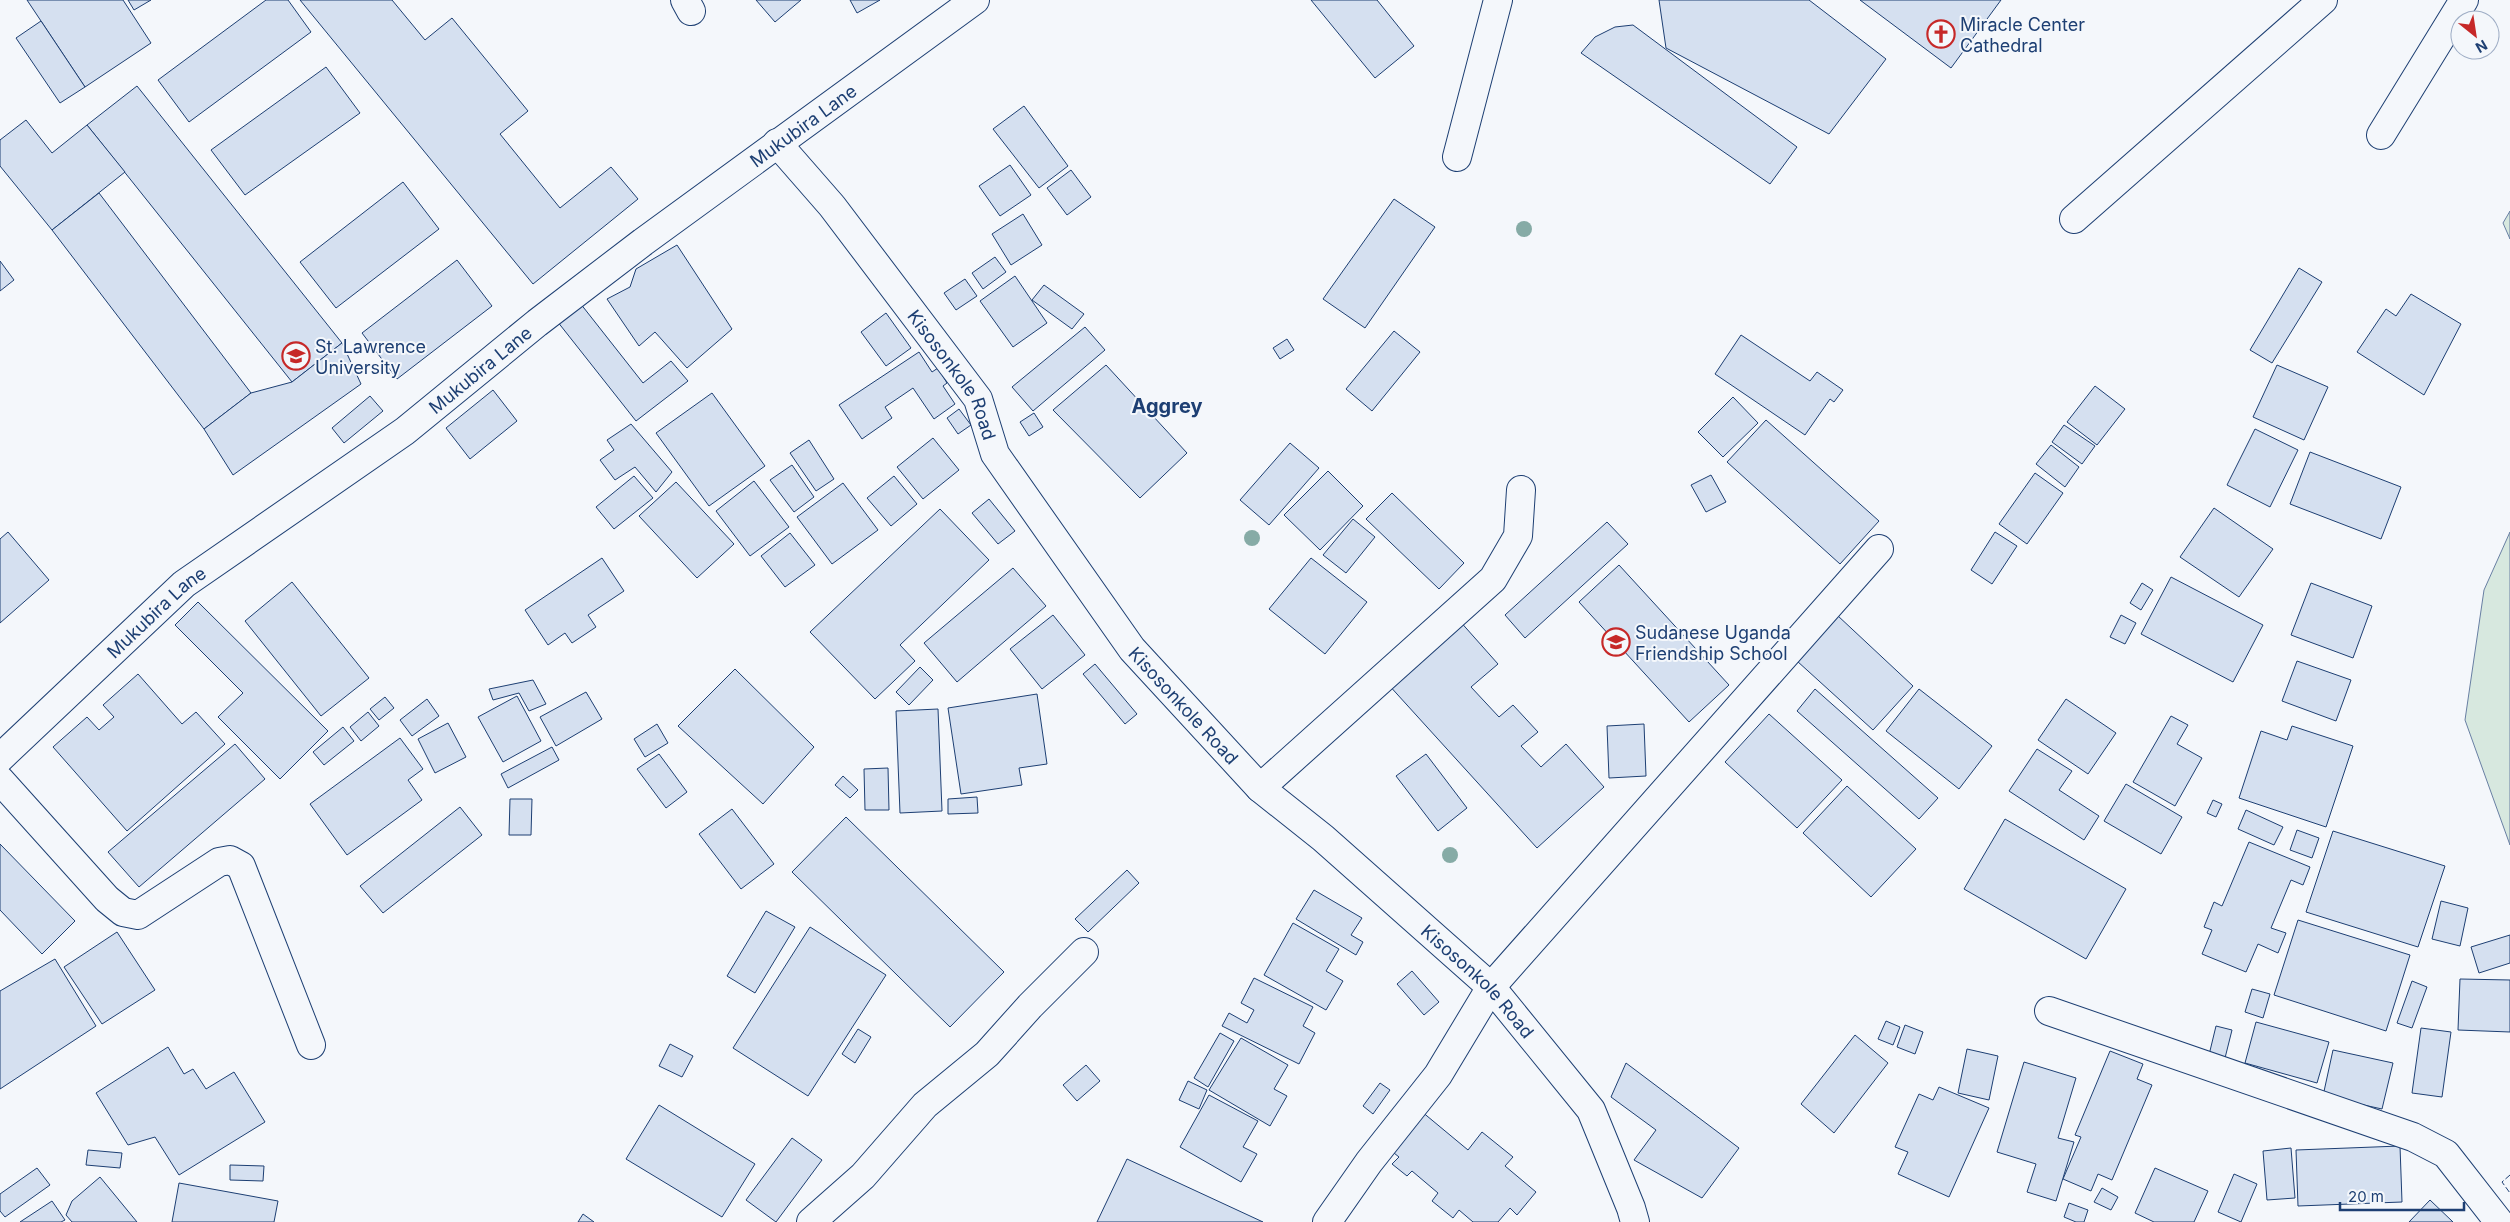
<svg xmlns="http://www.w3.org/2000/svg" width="2510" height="1222" font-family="Inter,sans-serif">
<rect width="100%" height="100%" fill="#f4f7fb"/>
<g fill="#d7e8df" stroke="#687fa3">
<path d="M2510,211V239L2503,223Z"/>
<path d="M2510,532V845L2465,720L2484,590Z"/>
</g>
<g fill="#d5e0f0" stroke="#1d3f73">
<path d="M27,0H123L151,43L85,87Z"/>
<path d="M128,0H151L134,10Z"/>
<path d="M266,0H288L311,32L189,122L158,80Z"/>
<path d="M300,0H392L425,40L452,18L528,111L500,134L560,208L611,167L638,199L533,284Z"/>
<path d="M756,0H801L775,22Z"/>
<path d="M850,0H880L857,13Z"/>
<path d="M1311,0H1377L1414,46L1375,78Z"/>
<path d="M1659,0H1809L1886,59L1829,134L1666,48Z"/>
<path d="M1860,0H2001L1951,68Z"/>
<path d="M41,21L85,87L60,103L16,38Z"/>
<path d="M1633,25L1797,147L1770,184L1581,53L1595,37L1615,27Z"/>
<path d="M326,67L360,113L245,195L211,150Z"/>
<path d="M137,86L342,343L292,382L87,125Z"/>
<path d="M1024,106L1068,166L1039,188L993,129Z"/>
<path d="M26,120L52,153L87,125L125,172L52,230L0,166V140Z"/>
<path d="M1010,165L1031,195L1000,216L979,186Z"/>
<path d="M1071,170L1091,197L1067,215L1047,188Z"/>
<path d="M403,182L439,229L336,308L300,262Z"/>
<path d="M99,193L251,393L204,429L52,230Z"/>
<path d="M1394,199L1435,227L1365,328L1323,299Z"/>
<path d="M1023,214L1042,245L1011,265L992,234Z"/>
<path d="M677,245L732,329L687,368L655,332L639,346L607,299L630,287L636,269Z"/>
<path d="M995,257L1006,272L983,289L972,273Z"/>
<path d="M457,260L492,306L397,379L362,333Z"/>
<path d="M0,261L14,280L0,291Z"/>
<path d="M2299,268L2322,282L2272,363L2250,350Z"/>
<path d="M1015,276L1047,323L1013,347L980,301Z"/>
<path d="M965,279L977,296L956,310L944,293Z"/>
<path d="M1044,285L1084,314L1072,329L1032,300Z"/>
<path d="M2411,294L2461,324L2424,395L2357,352L2386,309L2396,316Z"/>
<path d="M580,303L643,383L671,361L688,381L636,421L557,321Z"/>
<path d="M886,313L911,348L886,366L861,332Z"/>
<path d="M1085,327L1105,350L1033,411L1012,387Z"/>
<path d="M1394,331L1420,352L1372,411L1346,389Z"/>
<path d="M1741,335L1810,381L1817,372L1843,390L1834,402L1830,399L1805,435L1715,374Z"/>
<path d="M1287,339L1294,350L1280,359L1273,348Z"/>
<path d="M342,343L361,384L233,475L204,429L251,393L292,382Z"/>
<path d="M919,352L932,372L938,368L947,383L943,386L955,404L934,419L913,388L885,407L892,418L862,439L839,405Z"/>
<path d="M1106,365L1187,453L1140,498L1053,410Z"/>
<path d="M2277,365L2328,387L2304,440L2253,417Z"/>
<path d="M2095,386L2125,409L2097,445L2067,422Z"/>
<path d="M493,390L517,421L470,459L446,428Z"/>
<path d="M712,393L765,466L709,506L656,433Z"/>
<path d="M370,396L383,411L344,443L332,428Z"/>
<path d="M1733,397L1758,423L1723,457L1698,432Z"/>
<path d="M959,409L971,425L958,434L947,418Z"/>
<path d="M1034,413L1043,427L1029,436L1020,422Z"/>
<path d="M1766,420L1879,521L1840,564L1727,462Z"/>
<path d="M631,424L672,472L656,492L635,467L615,480L600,460L614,450L607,440Z"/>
<path d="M2064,425L2095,446L2082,464L2052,442Z"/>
<path d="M2255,429L2298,450L2270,507L2227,485Z"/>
<path d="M933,438L959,470L923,499L897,467Z"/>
<path d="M809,440L834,479L816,491L790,453Z"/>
<path d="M1290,443L1319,468L1269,525L1240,500Z"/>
<path d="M2051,445L2079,467L2065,487L2036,464Z"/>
<path d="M2310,452L2401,487L2381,539L2290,504Z"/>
<path d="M792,465L814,497L794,512L770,480Z"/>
<path d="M1328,471L1363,506L1320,550L1284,515Z"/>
<path d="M2035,473L2063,493L2027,544L1999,524Z"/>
<path d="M1711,475L1726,502L1706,512L1691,485Z"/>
<path d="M634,476L653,498L614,529L596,507Z"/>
<path d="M894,476L917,504L891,526L867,498Z"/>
<path d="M754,481L789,527L750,556L716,511Z"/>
<path d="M676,482L734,544L697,578L639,516Z"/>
<path d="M843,483L878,530L832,564L797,517Z"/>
<path d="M1392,493L1464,563L1439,589L1366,519Z"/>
<path d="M989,499L1015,531L998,544L972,513Z"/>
<path d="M2214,508L2273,549L2239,597L2180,557Z"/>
<path d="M940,509L989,560L900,645L915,661L875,699L810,632Z"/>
<path d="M1353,519L1375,537L1346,573L1323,555Z"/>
<path d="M1607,522L1628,544L1525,638L1505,615Z"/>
<path d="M8,532L49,580L0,623V539Z"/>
<path d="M1995,532L2017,546L1992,584L1971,570Z"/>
<path d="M790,533L815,565L785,587L761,556Z"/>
<path d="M602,558L624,591L588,615L596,627L572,643L565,633L548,645L525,610Z"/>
<path d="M1311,558L1367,602L1325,654L1269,609Z"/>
<path d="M1619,565L1729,685L1689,722L1579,602Z"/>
<path d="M1013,568L1046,606L957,682L924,643Z"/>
<path d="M2171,577L2263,625L2233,682L2141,634Z"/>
<path d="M292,582L369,678L321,716L245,621Z"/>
<path d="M2142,583L2153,590L2141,610L2130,603Z"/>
<path d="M2311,583L2372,606L2353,658L2291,635Z"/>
<path d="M198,602L328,731L280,779L218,717L243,693L175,625Z"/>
<path d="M1053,615L1085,655L1042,689L1010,649Z"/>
<path d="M1837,615L1913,686L1873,730L1797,661Z"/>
<path d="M2121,615L2136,623L2125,644L2110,637Z"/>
<path d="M1458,619L1498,664L1471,687L1499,717L1513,705L1538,732L1521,746L1541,767L1566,744L1604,787L1537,848L1387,683Z"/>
<path d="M2297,661L2351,680L2336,721L2282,701Z"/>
<path d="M1095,664L1137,714L1125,724L1083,674Z"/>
<path d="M920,667L933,680L909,705L896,692Z"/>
<path d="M735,669L814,747L763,804L678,726Z"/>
<path d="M138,674L182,724L196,712L225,744L127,831L53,747L87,717L99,730L114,717L103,705Z"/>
<path d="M533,680L546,704L529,711L519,693L493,700L489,689Z"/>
<path d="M1815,689L1938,798L1919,819L1797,711Z"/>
<path d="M1919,689L1992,746L1959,789L1886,731Z"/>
<path d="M586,692L602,719L556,746L540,717Z"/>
<path d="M1037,694L1047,764L1019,768L1022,785L961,794L948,708Z"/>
<path d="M517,696L541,741L503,762L478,717Z"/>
<path d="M385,697L394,708L379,720L370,709Z"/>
<path d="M427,699L439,716L412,736L400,720Z"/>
<path d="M2066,699L2116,733L2088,774L2038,740Z"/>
<path d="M938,709L942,811L900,813L896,711Z"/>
<path d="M368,712L379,726L361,741L350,727Z"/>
<path d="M1769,714L1842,780L1797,828L1725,762Z"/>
<path d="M2171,716L2188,725L2177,744L2202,758L2175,806L2133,782Z"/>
<path d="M448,723L466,757L435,773L418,739Z"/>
<path d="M657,724L668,743L645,757L634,739Z"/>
<path d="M1644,724L1646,776L1609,778L1607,726Z"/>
<path d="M2292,726L2353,746L2326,827L2239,798L2261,731L2287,740Z"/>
<path d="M343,727L354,741L324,765L313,752Z"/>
<path d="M400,738L423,769L408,780L422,800L347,855L310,804Z"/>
<path d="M235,744L265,779L139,887L108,852Z"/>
<path d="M552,747L559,760L508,788L501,774Z"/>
<path d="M2037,749L2072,771L2059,790L2099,816L2084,840L2009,791Z"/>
<path d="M659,754L687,792L666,808L637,769Z"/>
<path d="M1426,754L1467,808L1438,831L1396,776Z"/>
<path d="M888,768L889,810H865L864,769Z"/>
<path d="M843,776L858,790L850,798L835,785Z"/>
<path d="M2126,784L2182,817L2161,854L2104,821Z"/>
<path d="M1847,786L1916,849L1871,897L1803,833Z"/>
<path d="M977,797L978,813L948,814V799Z"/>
<path d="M510,799H532L531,835H509Z"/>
<path d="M2213,800L2222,804L2216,817L2207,813Z"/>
<path d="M460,807L482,835L383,913L360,886Z"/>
<path d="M732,809L774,864L741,889L699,834Z"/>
<path d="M2246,810L2283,827L2274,845L2238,829Z"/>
<path d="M846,817L1004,972L950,1027L792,872Z"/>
<path d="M2005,819L2126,889L2086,959L1964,889Z"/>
<path d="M2297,830L2319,838L2312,858L2290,850Z"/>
<path d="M2333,831L2445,866L2418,947L2306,912Z"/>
<path d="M2249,842L2310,867L2303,885L2291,880L2271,928L2286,933L2278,953L2258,944L2246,972L2202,954L2212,930L2204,927L2214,902L2222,906Z"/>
<path d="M0,844L75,921L42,954L0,910Z"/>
<path d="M1127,870L1139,883L1088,932L1075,919Z"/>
<path d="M1314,890L1362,918L1351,935L1363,942L1356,955L1296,919Z"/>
<path d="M2441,901L2468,908L2460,946L2432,939Z"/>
<path d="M766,911L795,927L755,993L727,976Z"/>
<path d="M2298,920L2410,955L2386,1031L2274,995Z"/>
<path d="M1293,923L1339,949L1326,971L1343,981L1326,1010L1264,975Z"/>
<path d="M810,927L886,975L808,1096L733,1048Z"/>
<path d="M117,932L155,990L102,1024L64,967Z"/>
<path d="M2510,935V963L2479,973L2471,947Z"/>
<path d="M55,959L96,1026L0,1089V991Z"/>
<path d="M1412,971L1439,1002L1424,1015L1397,984Z"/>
<path d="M1254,978L1313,1007L1303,1026L1315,1033L1299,1064L1222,1026L1229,1013L1247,1023L1254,1010L1241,1003Z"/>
<path d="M2460,979L2510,980V1032L2458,1030Z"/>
<path d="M2412,981L2427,987L2412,1028L2397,1023Z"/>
<path d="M2252,989L2270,994L2263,1018L2245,1012Z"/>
<path d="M1886,1021L1900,1027L1893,1045L1878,1039Z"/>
<path d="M2256,1022L2329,1042L2317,1083L2245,1063Z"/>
<path d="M1905,1025L1923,1032L1915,1054L1897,1047Z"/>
<path d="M2216,1026L2232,1030L2225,1058L2209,1055Z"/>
<path d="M2421,1028L2451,1032L2442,1097L2412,1093Z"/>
<path d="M858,1029L871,1037L855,1063L842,1054Z"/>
<path d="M1220,1033L1234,1041L1208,1087L1194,1078Z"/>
<path d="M1855,1035L1888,1063L1834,1133L1801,1104Z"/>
<path d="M1241,1038L1288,1065L1274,1089L1287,1096L1270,1126L1209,1090Z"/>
<path d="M670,1044L693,1056L682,1077L659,1066Z"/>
<path d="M168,1047L184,1074L193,1069L206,1089L234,1072L265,1122L179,1175L155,1137L128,1145L96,1093Z"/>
<path d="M1967,1049L1998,1056L1989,1100L1958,1093Z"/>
<path d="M2333,1050L2393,1063L2382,1109L2323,1096Z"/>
<path d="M2110,1051L2143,1064L2137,1079L2152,1085L2112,1180L2098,1174L2091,1191L2063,1179L2081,1137L2075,1135Z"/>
<path d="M2024,1062L2076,1078L2058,1138L2074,1142L2056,1201L2027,1192L2036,1164L1997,1152Z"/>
<path d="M1626,1063L1739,1148L1702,1198L1634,1160L1656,1130L1611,1097Z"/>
<path d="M1086,1065L1100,1081L1077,1101L1063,1085Z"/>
<path d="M1188,1081L1207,1090L1199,1109L1179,1100Z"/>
<path d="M1380,1083L1390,1090L1373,1114L1363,1106Z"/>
<path d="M1939,1087L1989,1108L1949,1197L1898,1174L1908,1152L1895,1147L1919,1094L1933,1100Z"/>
<path d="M1209,1095L1258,1121L1243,1147L1257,1154L1241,1182L1180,1147Z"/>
<path d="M659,1105L755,1164L722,1217L626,1159Z"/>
<path d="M1421,1111L1468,1150L1482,1132L1513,1157L1505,1166L1536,1192L1517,1215L1510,1208L1498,1222H1473L1459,1210L1453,1218L1432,1201L1438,1193L1412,1171L1407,1176L1392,1164L1399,1157L1389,1149Z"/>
<path d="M792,1138L822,1160L776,1222L746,1200Z"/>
<path d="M2400,1146L2402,1202L2298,1206L2296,1150Z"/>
<path d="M2291,1148L2295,1198L2267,1200L2263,1151Z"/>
<path d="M88,1150L122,1153L120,1168L86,1165Z"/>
<path d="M1127,1159L1263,1222H1097Z"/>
<path d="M230,1165L264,1166L263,1181L230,1180Z"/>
<path d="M37,1168L50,1185L5,1217L0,1211V1194Z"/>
<path d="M2155,1168L2208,1191L2194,1222H2154L2135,1213Z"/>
<path d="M2234,1174L2257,1184L2241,1222L2218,1212Z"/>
<path d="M100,1177L137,1222H72L66,1215L72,1201Z"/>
<path d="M179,1183L278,1201L274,1222H172Z"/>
<path d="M2102,1188L2118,1197L2111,1210L2094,1202Z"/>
<path d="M2430,1200L2453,1222H2409Z"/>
<path d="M52,1201L65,1220L61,1222H20Z"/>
<path d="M2069,1203L2088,1210L2084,1222H2076L2064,1217Z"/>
<path d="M583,1214L594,1222H578Z"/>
</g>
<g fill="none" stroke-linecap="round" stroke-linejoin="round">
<g stroke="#1d3f73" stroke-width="30">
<g id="minor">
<path d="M685,0L691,11"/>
<path d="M2381,135L2464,0"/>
<path id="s1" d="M777,143L832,206L978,399L995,454L1132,649L1260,788L1323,838L1491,987L1591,1110L1631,1208L1635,1222"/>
<path d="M1457,157L1498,0"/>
<path d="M2074,219L2323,0"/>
<path id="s2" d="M0,758L184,584L405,431L537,323L643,242L975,0"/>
<path d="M0,780L107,899L123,912L138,915L219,862L230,860L241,866L311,1045"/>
<path d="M1260,788L1493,579L1518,536L1521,490"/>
<path d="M2049,1011L2413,1137L2446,1154L2499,1222"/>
<path d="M811,1222L863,1176L925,1105L987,1054L1030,1006L1084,952"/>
<path d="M1327,1222L1369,1162L1438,1075L1491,987L1879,549"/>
</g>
</g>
<use href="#minor" stroke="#f4f7fb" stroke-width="28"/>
<path stroke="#1d3f73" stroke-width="1" stroke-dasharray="6 2.5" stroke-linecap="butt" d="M2510,1175L2502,1182L2510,1193"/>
</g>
<g fill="#86aba6">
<circle cx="1524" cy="229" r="8"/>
<circle cx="1252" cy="538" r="8"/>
<circle cx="1450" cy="855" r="8"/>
</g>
<defs>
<g id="church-ring" transform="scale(1.4375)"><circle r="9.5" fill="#f4f7fb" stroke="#c62828" stroke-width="1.5"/><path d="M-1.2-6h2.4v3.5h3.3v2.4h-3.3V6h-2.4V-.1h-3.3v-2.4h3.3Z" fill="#c62828"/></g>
<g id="university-ring" transform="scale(1.4375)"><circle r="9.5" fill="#f4f7fb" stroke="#c62828" stroke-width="1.5"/><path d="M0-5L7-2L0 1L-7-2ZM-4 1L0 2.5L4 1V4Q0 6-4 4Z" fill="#c62828"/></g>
<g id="school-ring" transform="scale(1.4375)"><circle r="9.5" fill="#f4f7fb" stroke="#c62828" stroke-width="1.5"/><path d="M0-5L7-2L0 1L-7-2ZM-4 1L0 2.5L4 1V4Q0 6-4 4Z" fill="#c62828"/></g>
</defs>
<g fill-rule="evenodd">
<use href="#church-ring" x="1941" y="34"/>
<use href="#university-ring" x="296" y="356"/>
<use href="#school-ring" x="1616" y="642"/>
</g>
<g text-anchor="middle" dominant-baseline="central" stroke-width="4" stroke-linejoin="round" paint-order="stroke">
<g font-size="18" fill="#1d3f73" stroke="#f4f7fb" text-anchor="start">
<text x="1960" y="24">Miracle Center<tspan x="1960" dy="21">Cathedral</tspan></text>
<text x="315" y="346">St. Lawrence<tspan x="315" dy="21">University</tspan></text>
<text x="1635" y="632">Sudanese Uganda<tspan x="1635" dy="21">Friendship School</tspan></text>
</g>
<g font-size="18" fill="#1d3f73" stroke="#f4f7fb">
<text stroke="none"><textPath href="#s2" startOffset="1024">Mukubira Lane</textPath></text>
<text stroke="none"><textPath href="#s2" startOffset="619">Mukubira Lane</textPath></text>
<text stroke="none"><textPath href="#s1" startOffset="292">Kisosonkole Road</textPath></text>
<text stroke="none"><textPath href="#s2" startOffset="214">Mukubira Lane</textPath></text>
<text stroke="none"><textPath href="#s1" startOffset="698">Kisosonkole Road</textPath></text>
<text stroke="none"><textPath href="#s1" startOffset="1102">Kisosonkole Road</textPath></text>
</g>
<g font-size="20" font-weight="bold" fill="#1d3f73" stroke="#f4f7fb">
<text x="1167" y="406">Aggrey</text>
</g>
</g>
<g transform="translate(2475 35) rotate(150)"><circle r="24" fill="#f4f7fb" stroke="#9eadc5"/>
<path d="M0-4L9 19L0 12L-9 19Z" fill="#c62828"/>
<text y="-8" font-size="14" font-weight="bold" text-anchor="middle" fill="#1d3f73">N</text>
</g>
<path d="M2340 1202v8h124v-8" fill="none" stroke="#1d3f73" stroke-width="2.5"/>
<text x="2348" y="1202" font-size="15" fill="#1d3f73" stroke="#f4f7fb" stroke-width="4" paint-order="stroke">20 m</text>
</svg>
